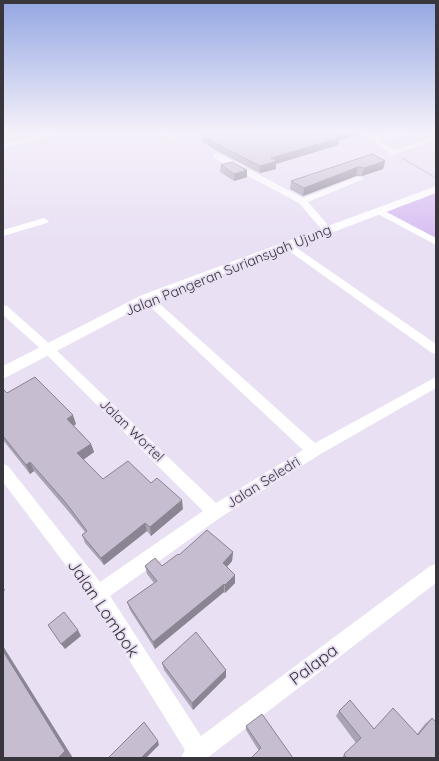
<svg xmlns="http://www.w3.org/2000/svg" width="439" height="761" font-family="Quicksand,sans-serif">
<rect width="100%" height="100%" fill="#e9e0f4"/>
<path fill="#d7bdf2" d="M436,191V241L384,212Z"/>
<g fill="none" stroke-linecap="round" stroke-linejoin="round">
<path stroke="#a7a0af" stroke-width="1.5" stroke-dasharray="1 1" stroke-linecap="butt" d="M402,158L436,178"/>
<g fill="#fff" fill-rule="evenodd">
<path d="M51,133H65L3,148V144Z"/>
<path d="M161,133H168L176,140L172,142Z"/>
<path d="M360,133H368L373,137L393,133H410L407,135L379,140L394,150L436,136V140L393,155Z"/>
<path d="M214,154H220L303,198L357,177H360L364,179L308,202L332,230L327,233L324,232L299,203L214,158Z"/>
<path d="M379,208L436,238V245L376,213L374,211Z"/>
<path d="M44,218L49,221L47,223L3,236V230Z"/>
<path d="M288,243L291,244L436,344V354L432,353L285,248L283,246L285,244Z"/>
<path d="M147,295L151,296L315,443L436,377V388L319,455L221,517L110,596L201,736L430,566L436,564V583L207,758H181L185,750L92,600L3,482V464L8,466L100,582L203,511L44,352L3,315V305L7,306L52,346L216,503L303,450L143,300L141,298L143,296Z"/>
</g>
<path fill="#fff" fill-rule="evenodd" d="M436,186V193L152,301L3,379V366L142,295Z"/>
</g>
<g fill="#aaa3b3">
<path d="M201,133H359V134L339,140L338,145L276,164V169L260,173L219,152L201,141Z"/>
<path d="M385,161L383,169L362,176H356L303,196L290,189L291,181Z"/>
<path d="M221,165L247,170V177L234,181L220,172Z"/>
<path d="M3,389L7,393L76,424L74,426L91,444L94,452L83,460L103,479L151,483L183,509L151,536L147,531L104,565L85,543L82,535L85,532L69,512L34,471L30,474L3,440Z"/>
<path d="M233,552L232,561L227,567L235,583L225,593L224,592L155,649L130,610L127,602L154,583L147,574L145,566H162L179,555Z"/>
<path d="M162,663L226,677L193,710L164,670Z"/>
<path d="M339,711L373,729L417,734L425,724L432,718L436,758H341L356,743L336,716Z"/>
<path d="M246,726L293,758L259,751L246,730Z"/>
</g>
<g fill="#8b8492">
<path d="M337,133H359V134L339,140L338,145L276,164V169L260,173V166L271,158Z"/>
<path d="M385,161L383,169L362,176L364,168Z"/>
<path d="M358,167L356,176L303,196L304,188Z"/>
<path d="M247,170V177L234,181V174Z"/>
<path d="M73,415L76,424L70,428L67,419Z"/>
<path d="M91,444L94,452L80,462L77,453Z"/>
<path d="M30,462L34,471L30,474L26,465Z"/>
<path d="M182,500L183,509L151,536L150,527Z"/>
<path d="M145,523L147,531L104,565L101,558Z"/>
<path d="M233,552L232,561L223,571V563Z"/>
<path d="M235,575V583L225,593V585Z"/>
<path d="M224,584V592L155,649L153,642Z"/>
<path d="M3,587L5,590L3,592Z"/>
<path d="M78,630L81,636L65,649L61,644Z"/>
<path d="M3,646L73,758H58L3,651Z"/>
<path d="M226,670V677L193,710L192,703Z"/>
<path d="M158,741L159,745L146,758H141Z"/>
</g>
<g fill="#c6bdd0" stroke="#8b8492">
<path d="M201,133H337L333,134L339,138L271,158L277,161L260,166L219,145Z"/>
<path d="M372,154L385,161L364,168L358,167L304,188L291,181Z"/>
<path d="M232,162L247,170L234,174L221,165Z"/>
<path d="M35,377L73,415L67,419L91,444L77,453L103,479L128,461L151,483L157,478L182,500L150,527L145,523L101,558L82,535L87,531L66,503L30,462L26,465L3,436V389L7,393Z"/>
<path d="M207,530L233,552L223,563L235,575L225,585L224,584L153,642L127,602L157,581L145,566L155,558L162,566L178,554L179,555Z"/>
<path d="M64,612L78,630L61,644L48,625Z"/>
<path d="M196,632L226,670L192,703L162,663Z"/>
<path d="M3,651L65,751L58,758H3Z"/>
<path d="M350,700L374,729L393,708L418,735L432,718L436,722V758H346L344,754L361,738L339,711Z"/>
<path d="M262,714L293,758H251L261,748L246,726Z"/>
<path d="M144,722L158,741L141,758H108Z"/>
</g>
<linearGradient id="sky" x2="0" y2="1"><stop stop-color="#94a7e2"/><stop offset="0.55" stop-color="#f5f1fa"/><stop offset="1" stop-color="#f5f1fa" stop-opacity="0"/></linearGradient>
<rect width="439" height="240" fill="url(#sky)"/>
<g text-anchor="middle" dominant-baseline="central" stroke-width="4" stroke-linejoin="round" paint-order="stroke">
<g font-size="14" fill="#38353c" stroke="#e9e0f4">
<text transform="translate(228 270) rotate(-22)">Jalan Pangeran Suriansyah Ujung</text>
<text transform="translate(132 430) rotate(44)">Jalan Wortel</text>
<text transform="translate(263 482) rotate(-32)">Jalan Seledri</text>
</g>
<g font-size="17" fill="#38353c" stroke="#e9e0f4">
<text transform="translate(104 608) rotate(56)">Jalan Lombok</text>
<text transform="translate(313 664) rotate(-37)">Palapa</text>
</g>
</g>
<rect width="439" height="761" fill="none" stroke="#38353c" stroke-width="8"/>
</svg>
